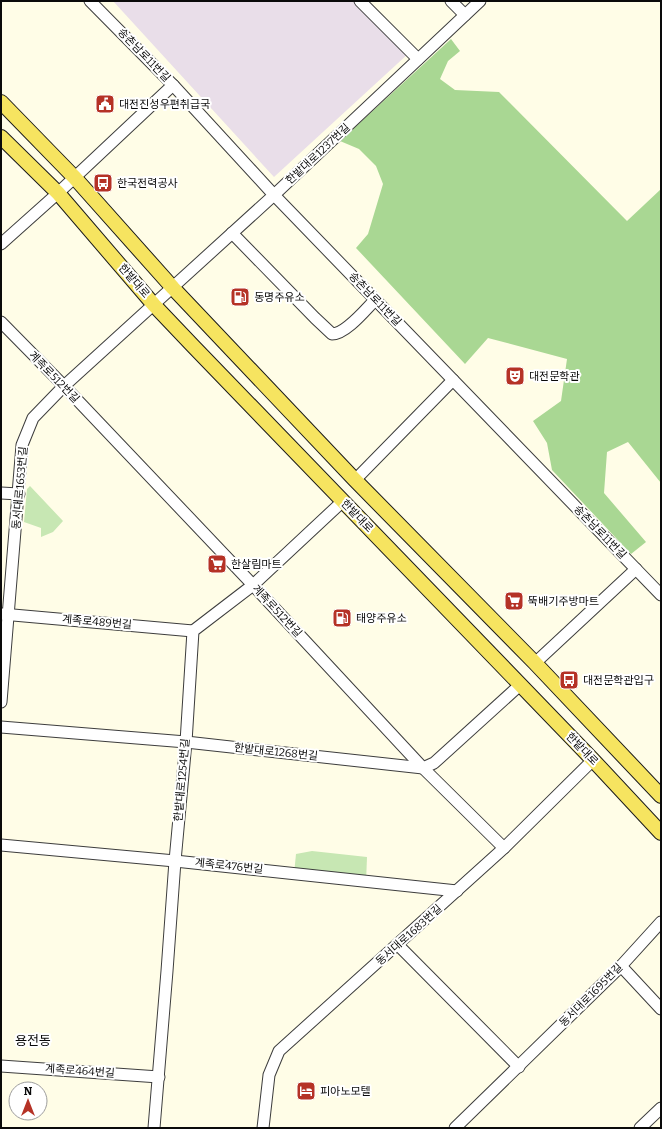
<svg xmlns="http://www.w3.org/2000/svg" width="662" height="1129" font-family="Bitter,'Noto Sans KR',serif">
<rect width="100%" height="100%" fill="#fffde7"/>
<path fill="#e9dee9" d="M113,1H359L409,53L274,177Z"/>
<g fill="#c7e7b3">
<path d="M30,486L63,521L53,532L41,537V528L24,522L27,489Z"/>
<path d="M312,851L367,857L366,883L294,874L296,854Z"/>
</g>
<path fill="#a9d793" d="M451,39L460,51L448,61L440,79L455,90L499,92L627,221L661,189V483L628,442L607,452L604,493L646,542L631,554L552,470L547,443L533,421L561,401L567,359L488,338L465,364L356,248L368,234L383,184L376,166L359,149L340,141Z"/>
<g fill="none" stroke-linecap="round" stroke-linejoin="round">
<g stroke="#3d3d3d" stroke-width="13">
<g id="minor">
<path d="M90,1L173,85L274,195L661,595"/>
<path d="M360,1L418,59"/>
<path d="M451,1L465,15"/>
<path d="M232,233L315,318L332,334C346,334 366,309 375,300"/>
<path d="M1,244L58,193L173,85"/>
<path d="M1,322L64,386L253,585L423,768L504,848"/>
<path d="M355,480L453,380"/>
<path d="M1,493L19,494"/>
<path d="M2,614L193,631"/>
<path d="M535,663L636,569"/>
<path d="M1,702L22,445L33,418L64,386L274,195L480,1"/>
<path d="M1,727L186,742L423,768L434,763L520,685"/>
<path d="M1,845L175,861L457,891"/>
<path d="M398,945L519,1067"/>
<path d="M621,966L661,1009"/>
<path d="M1,1066L159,1077"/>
<path d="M154,1128L167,971L175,861L186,742L193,631L253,585L343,501"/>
<path d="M263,1128L269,1075L279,1051L504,848L593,760"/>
<path d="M455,1128L621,966L661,922"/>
<path d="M640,1128L661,1108"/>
</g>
</g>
<g stroke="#1b1b1b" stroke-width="16">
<g id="major">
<path d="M1,102L75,178L173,288L355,480L535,663L661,796"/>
<path d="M1,137L58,193L154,305L193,346L593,760L661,833"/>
</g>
</g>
<use href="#minor" stroke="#fff" stroke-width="11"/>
<use href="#major" stroke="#f6e460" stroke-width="14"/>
</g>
<defs>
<g id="civic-square" transform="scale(1)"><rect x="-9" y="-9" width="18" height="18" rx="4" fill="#b53226" stroke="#fff"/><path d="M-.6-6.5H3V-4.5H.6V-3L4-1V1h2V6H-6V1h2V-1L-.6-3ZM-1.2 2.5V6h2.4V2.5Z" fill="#fff"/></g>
<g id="bus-square" transform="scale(1)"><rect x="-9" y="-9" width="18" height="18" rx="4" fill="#b53226" stroke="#fff"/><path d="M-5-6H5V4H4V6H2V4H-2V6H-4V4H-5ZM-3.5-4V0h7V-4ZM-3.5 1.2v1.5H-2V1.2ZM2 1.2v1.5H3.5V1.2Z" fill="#fff"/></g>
<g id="fuel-square" transform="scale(1)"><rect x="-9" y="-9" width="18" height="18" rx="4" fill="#b53226" stroke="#fff"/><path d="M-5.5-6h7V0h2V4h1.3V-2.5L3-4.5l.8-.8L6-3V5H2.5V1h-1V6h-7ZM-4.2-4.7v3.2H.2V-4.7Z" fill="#fff"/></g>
<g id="theatre-square" transform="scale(1)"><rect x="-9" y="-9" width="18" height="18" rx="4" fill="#b53226" stroke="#fff"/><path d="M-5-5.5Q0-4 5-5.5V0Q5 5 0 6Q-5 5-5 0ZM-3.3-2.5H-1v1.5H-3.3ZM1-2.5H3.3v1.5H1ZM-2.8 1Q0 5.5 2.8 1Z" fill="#fff"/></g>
<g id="supermarket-square" transform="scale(1)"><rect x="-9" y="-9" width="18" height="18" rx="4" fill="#b53226" stroke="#fff"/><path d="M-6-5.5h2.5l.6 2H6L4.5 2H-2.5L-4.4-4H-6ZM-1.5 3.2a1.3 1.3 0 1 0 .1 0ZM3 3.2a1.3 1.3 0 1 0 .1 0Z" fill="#fff"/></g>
<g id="hotel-square" transform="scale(1)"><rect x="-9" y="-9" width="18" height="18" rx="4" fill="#b53226" stroke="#fff"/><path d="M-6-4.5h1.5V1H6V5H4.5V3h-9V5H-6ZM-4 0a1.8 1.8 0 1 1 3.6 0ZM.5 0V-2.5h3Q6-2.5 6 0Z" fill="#fff"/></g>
</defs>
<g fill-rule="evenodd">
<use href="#civic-square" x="105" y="104"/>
<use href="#bus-square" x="103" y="183"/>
<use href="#fuel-square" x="240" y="297"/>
<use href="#theatre-square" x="515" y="376"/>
<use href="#supermarket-square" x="217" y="564"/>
<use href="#supermarket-square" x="514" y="601"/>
<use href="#fuel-square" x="342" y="618"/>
<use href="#bus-square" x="569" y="680"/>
<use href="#hotel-square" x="306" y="1091"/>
</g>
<g text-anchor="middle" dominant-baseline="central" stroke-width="4" stroke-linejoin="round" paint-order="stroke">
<g font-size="11" fill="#0a0a0a" stroke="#fff">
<text transform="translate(144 55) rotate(46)">송촌남로11번길</text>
<text transform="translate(318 154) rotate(-43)">한밭대로1237번길</text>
<text transform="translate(134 281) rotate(49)">한밭대로</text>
<text transform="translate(375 299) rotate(46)">송촌남로11번길</text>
<text transform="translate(54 377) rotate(46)">계족로512번길</text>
<text transform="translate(20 488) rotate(-85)">동서대로1653번길</text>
<text transform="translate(357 516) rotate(46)">한밭대로</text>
<text transform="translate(600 532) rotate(46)">송촌남로11번길</text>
<text transform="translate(277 611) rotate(47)">계족로512번길</text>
<text transform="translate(97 622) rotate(5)">계족로489번길</text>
<text transform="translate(582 749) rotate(46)">한밭대로</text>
<text transform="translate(276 752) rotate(6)">한밭대로1268번길</text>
<text transform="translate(182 780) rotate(-85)">한밭대로1254번길</text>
<text transform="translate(229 866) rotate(6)">계족로476번길</text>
<text transform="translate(409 935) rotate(-42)">동서대로1683번길</text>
<text transform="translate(591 995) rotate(-45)">동서대로1695번길</text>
<text transform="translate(80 1071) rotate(4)">계족로464번길</text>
</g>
<g font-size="11" fill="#0a0a0a" stroke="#fff" text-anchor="start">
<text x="119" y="104">대전진성우편취급국</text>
<text x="117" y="183">한국전력공사</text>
<text x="254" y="297">동명주유소</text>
<text x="529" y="376">대전문학관</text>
<text x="231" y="564">한살림마트</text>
<text x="528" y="601">뚝배기주방마트</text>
<text x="356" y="618">태양주유소</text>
<text x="583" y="680">대전문학관입구</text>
<text x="320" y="1091">피아노모텔</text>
</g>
<g font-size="13" fill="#0a0a0a" stroke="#fff">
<text x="33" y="1040">용전동</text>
</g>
</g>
<rect width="662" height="1129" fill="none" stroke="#0a0a0a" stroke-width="4"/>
<g transform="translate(28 1101)"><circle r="19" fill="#ffffff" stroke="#9d9d9d"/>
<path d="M0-3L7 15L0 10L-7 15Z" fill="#b53226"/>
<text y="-6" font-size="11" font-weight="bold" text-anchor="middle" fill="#0a0a0a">N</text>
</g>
</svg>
